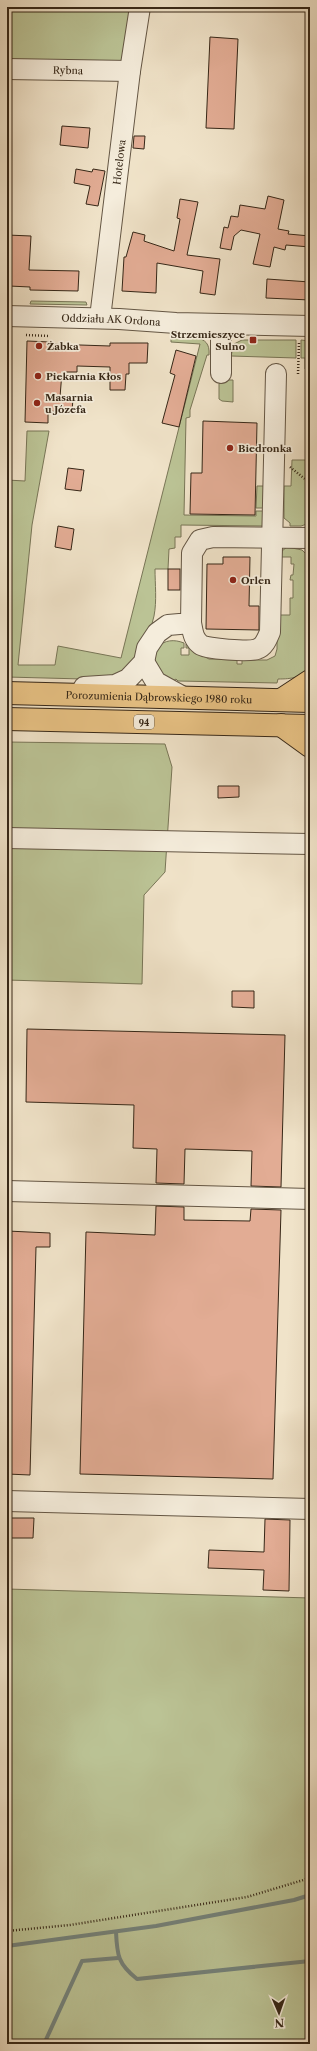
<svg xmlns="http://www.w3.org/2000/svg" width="317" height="2051" font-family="'Libre Caslon Text',serif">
<rect width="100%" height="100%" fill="#f0e3c9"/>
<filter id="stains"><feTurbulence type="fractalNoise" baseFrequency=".005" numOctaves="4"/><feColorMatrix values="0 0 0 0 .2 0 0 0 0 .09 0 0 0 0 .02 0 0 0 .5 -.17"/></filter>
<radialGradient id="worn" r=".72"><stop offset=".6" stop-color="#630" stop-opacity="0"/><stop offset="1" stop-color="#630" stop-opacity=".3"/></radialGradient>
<g fill="#bbc395" stroke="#787556">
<path d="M7,7H132L124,68L7,65Z"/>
<path d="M31,301L86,302L87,305L30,304Z"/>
<path d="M171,338C188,339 211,332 209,355H207L190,410V417L186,418L184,515L256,516V511H267L264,526L181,525V537H175V548L169,549L168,569H155C155,584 157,601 154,616C150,636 135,660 122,675L83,679L7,677V480L25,481L27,431H49L32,525L18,665H55L58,646L121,658L200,344L171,342Z"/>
<path d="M242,340H296V358L231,356L234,344Z"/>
<path d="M301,340L310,341V369H305V358H301Z"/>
<path d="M222,380H233V402L222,401L219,399V384Z"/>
<path d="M292,460H310V523L301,526H290V523L284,518V486H291Z"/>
<path d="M257,486H268L267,508H256Z"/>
<path d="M287,547L302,550L310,558V664C304,678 291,679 278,679L277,683L178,681L176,679L173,681L163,677L154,659L157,647C165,640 174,639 184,643V648H181V655H189V648H186V644L199,654L209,659L237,660V664H242V660H267L275,656L277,649V615H290V598H293V580H290L291,575H293L294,564H291V557H281L282,551Z"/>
<path d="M7,742L165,744L172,767L165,872L144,895L142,984L7,980Z"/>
<path d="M7,1589L310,1598V2044H7Z"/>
</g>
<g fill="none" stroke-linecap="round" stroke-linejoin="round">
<g stroke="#73817a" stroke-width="4">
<path d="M116,1932C117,1955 118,1964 137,1979L310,1961"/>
<path d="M7,1946L156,1926L294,1900L310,1895"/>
<path d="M44,2044L82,1961L118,1958"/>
</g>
</g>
<g fill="#e2ac94" stroke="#362717">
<path d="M210,37L238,39L234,129L206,128Z"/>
<path d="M62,126L90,128L88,148L60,145Z"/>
<path d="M134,136H145L144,149L133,148Z"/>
<path d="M76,169L92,172L93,169L105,171L98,206L86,204L90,186L74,183Z"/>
<path d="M268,196L284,200L278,229L289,231L288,234L310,236V247L286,245L285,250L274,247L270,267L253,264L260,234L241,230L234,236L231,250L220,248L224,227L228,228L231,216L238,217L240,205L265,209Z"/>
<path d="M180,199L198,202L187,255L220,259L215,295L200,293L203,271L157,263L156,293L122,291L124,257H126L133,232L145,235L144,241L174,251L180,219L177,218Z"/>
<path d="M7,235L31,236L29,270L79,271L78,291L30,290V287L9,286L10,255L7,254Z"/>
<path d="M267,279L310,282V300L266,298Z"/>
<path d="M27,341L50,342V344L110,346V343H148L147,363H129V374H126L125,390H110V367L77,366V372H62L60,397L73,398L72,412L48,411V423L25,422Z"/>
<path d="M176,350L196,356L179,427L162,423L175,375L170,373Z"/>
<path d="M203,421L257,423L255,515L190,514L191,473H202Z"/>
<path d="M68,468L84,470L81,491L65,489Z"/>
<path d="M58,526L74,529L71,550L55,547Z"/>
<path d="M223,557H250L249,606H259V630L206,629L207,564H223Z"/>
<rect x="168" y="569" width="12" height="21"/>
<path d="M218,786H239V797L218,798Z"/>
<path d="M232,991H254V1008L232,1007Z"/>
<path d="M27,1029L285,1035L281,1187L251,1186L252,1151L185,1149L184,1184L156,1183L157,1149L133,1148L134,1105L26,1102Z"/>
<path d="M156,1206L184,1207V1220L250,1221L251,1209L281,1210L273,1479L80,1474L86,1232L155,1235Z"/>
<path d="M7,1231L50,1233V1247H36L30,1475L7,1474Z"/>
<path d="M7,1518H34L33,1538H7Z"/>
<path d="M265,1519L290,1520L289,1591L263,1590L264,1570L208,1568L209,1550L264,1552Z"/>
</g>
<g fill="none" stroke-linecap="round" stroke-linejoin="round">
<g stroke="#645644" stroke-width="22">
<g id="minor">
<path id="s1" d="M7,69L130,71"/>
<path id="s2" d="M7,316L119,319L176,323L310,326"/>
<path id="s3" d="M100,318L130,71L140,7"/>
<path d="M221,373V324"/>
<path d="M191,623C193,632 193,639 201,645C206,649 250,652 257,649C264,647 267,639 270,632L276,374"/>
<path d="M144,662L156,682L185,698"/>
<path d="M84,687L115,685L128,679L144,662L147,648L157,633L168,625L191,623L192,553L200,540L213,537L310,538"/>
<path d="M7,838L310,844"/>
<path d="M7,1191L310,1199"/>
<path d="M7,1501L310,1509"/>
</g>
</g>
<g stroke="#362717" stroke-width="24">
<g id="major">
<path id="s4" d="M7,693L310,701"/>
<path d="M281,700L310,681"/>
<path d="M7,719L310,726"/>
<path d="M281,725L310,746"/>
</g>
</g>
<g stroke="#362717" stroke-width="2.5" stroke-dasharray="1 2" stroke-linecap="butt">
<path d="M26,335L50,336"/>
<path d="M298,374L299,343"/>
<path d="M290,467L310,483"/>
<path d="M7,1931L70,1925L247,1897L310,1878"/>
</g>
<use href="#minor" stroke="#f5eddc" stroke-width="20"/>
<use href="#major" stroke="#e8c284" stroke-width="22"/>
</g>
<g fill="#8f2418" stroke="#f5eddc" stroke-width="1.5">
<rect x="249" y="336" width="8" height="8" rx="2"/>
<circle cx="39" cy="346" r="4"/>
<circle cx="38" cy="376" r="4"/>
<circle cx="37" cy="403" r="4"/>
<circle cx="230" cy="448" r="4"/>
<circle cx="233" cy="580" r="4"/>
</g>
<g text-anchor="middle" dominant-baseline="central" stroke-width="3.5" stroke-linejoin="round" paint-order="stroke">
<rect fill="#f5eddc" stroke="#6f6252" stroke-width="1" x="134" y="715" width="20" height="14" rx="3"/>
<g font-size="9" font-weight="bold" fill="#362717">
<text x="144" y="722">94</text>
</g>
<g font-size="10" fill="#362717" stroke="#f5eddc">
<text stroke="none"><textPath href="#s1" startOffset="61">Rybna</textPath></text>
<text stroke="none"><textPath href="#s3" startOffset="157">Hotelowa</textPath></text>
<text stroke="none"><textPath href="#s2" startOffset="104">Oddziału AK Ordona</textPath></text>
<text stroke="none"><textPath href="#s4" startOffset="152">Porozumienia Dąbrowskiego 1980 roku</textPath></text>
</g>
<g font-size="10" font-weight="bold" fill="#362717" stroke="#f5eddc" text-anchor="start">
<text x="245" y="334" text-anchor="end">Strzemieszyce<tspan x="245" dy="12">Sulno</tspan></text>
<text x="47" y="346">Żabka</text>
<text x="46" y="376">Piekarnia Kłos</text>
<text x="45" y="397">Masarnia<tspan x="45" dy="12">u Józefa</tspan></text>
<text x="238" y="448">Biedronka</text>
<text x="241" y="580">Orlen</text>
</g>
</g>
<rect width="317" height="2051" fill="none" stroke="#f0e3c9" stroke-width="24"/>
<rect x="8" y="8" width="301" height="2035" fill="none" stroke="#362717" stroke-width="2"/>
<rect x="12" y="12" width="293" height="2027" fill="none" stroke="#362717"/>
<g transform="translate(279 2013) rotate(178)" stroke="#f5eddc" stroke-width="3" paint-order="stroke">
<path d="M0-3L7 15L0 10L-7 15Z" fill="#362717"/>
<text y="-6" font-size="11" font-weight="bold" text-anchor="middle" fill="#362717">N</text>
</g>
<rect width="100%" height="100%" filter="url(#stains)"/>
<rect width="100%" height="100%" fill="url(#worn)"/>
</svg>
